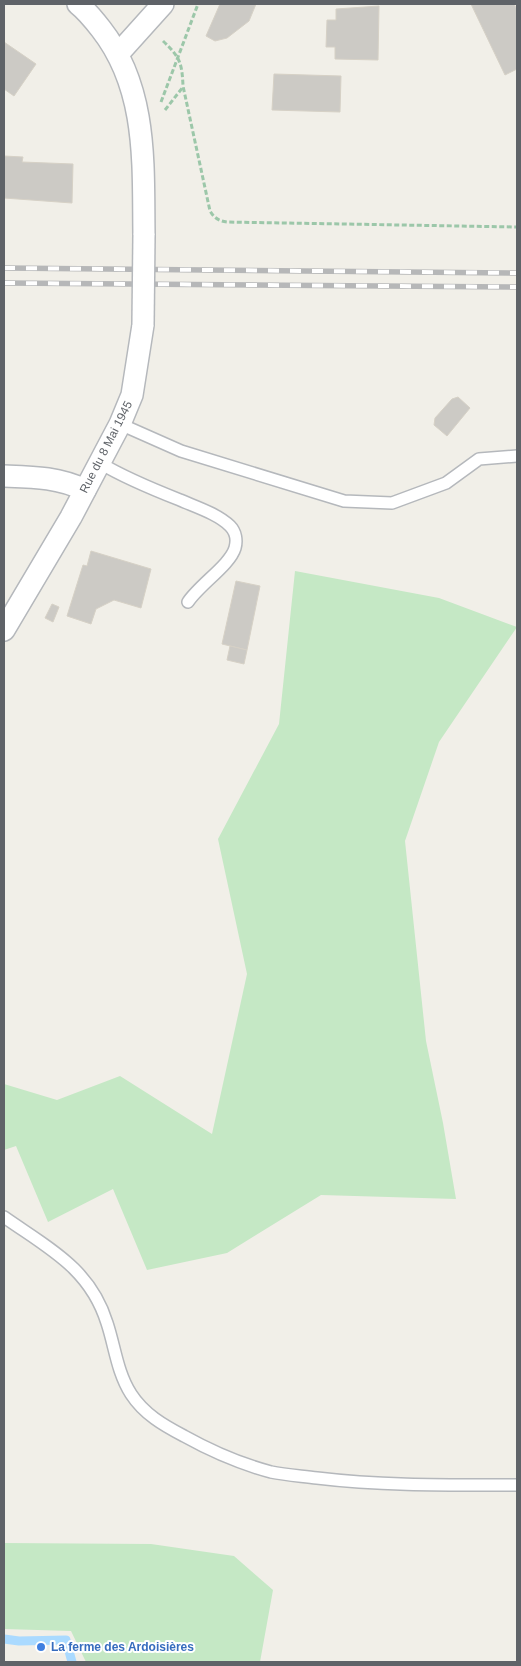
<svg xmlns="http://www.w3.org/2000/svg" width="521" height="1666" font-family="Helvetica,sans-serif">
<rect width="100%" height="100%" fill="#f1efe8"/>
<g fill="#c5e8c5">
<path d="M295,571L439,598L517,627L439,742L405,841L426,1041L443,1123L456,1199L321,1195L227,1253L147,1270L113,1189L48,1222L16,1146L4,1150V1084L57,1100L120,1076L212,1134L247,974L218,839L279,724Z"/>
<path d="M4,1543L151,1544L234,1556L273,1590L260,1662H86L71,1631L4,1629Z"/>
</g>
<g fill="none" stroke-linecap="round" stroke-linejoin="round">
<path stroke="#aadaff" stroke-width="9" d="M4,1639L19,1641L66,1640L72,1662"/>
</g>
<g fill="#cccac5" stroke="#d6d1c6">
<path d="M220,4H256L249,21L227,38L215,41L206,36Z"/>
<path d="M471,4H514L517,10V69L505,75Z"/>
<path d="M379,6L378,60L335,59V47H326L327,20H336V9Z"/>
<path d="M4,42L36,64L14,96L4,89Z"/>
<path d="M274,74L341,76L340,112L272,110Z"/>
<path d="M4,156L23,157L22,162L73,164L72,203L4,198Z"/>
<path d="M458,397L470,408L447,436L434,425L435,418L452,399Z"/>
<path d="M91,551L151,569L141,608L114,600L96,609L91,624L67,616L83,565L87,566Z"/>
<path d="M236,581L260,586L247,650L222,644Z"/>
<path d="M52,604L59,607L53,622L45,618Z"/>
<path d="M230,646L247,650L244,664L227,660Z"/>
</g>
<g fill="none" stroke-linecap="round" stroke-linejoin="round">
<g stroke="#b5b8bc" stroke-width="14">
<g id="service">
<path d="M120,424L181,451L344,501L392,503L446,483L479,459L517,456"/>
<path d="M100,463C125,478 152,489 180,500C196,507 218,514 230,526C236,532 237,541 235,548C230,565 199,585 188,602"/>
<path d="M4,1217C48,1248 90,1268 107,1323C115,1347 117,1372 131,1394C144,1414 163,1425 184,1436C211,1451 241,1464 271,1472C286,1475 302,1476 317,1478C383,1486 450,1485 517,1485"/>
</g>
</g>
<g stroke="#b5b8bc" stroke-width="24">
<g id="minor">
<path d="M78,4C87,11 94,20 101,29C148,89 143,164 144,235"/>
<path d="M118,54L163,4"/>
<path d="M4,476C33,477 58,477 85,490"/>
<path d="M4,630L71,517L120,424L132,395L143,325"/>
</g>
</g>
<g stroke="#9cc7a9" stroke-width="3" stroke-dasharray="5 2.5" stroke-linecap="butt">
<path d="M163,41C180,57 182,63 183,86L210,211C214,218 219,221 227,222L517,227"/>
<path d="M161,102L198,4"/>
<path d="M165,110L183,87"/>
</g>
<use href="#service" stroke="#fff" stroke-width="11"/>
<use href="#minor" stroke="#fff" stroke-width="21"/>
<g stroke="#b6b7b8" stroke-width="5.5">
<g id="rail">
<path d="M4,268L517,273"/>
<path d="M4,283L517,287"/>
</g>
</g>
<use href="#rail" stroke="#fff" stroke-width="4" stroke-dasharray="11" stroke-linecap="butt"/>
<g stroke="#b5b8bc" stroke-width="24" stroke-linecap="butt">
<path id="minor-bridge" d="M143,325L144,235"/>
</g>
<use href="#minor-bridge" stroke="#fff" stroke-width="21"/>
</g>
<circle fill="#3f7fe0" stroke="#fff" stroke-width="2" cx="41" cy="1647" r="5"/>
<g text-anchor="middle" dominant-baseline="central" stroke-width="4" stroke-linejoin="round" paint-order="stroke">
<g font-size="12" fill="#5f6368" stroke="#fff">
<text transform="translate(106 447) rotate(-63)">Rue du 8 Mai 1945</text>
</g>
<g font-size="12" font-weight="bold" fill="#366cbe" stroke="#fff" text-anchor="start">
<text x="51" y="1647">La ferme des Ardoisières</text>
</g>
</g>
<rect width="521" height="1666" fill="none" stroke="#5f6368" stroke-width="10"/>
</svg>
